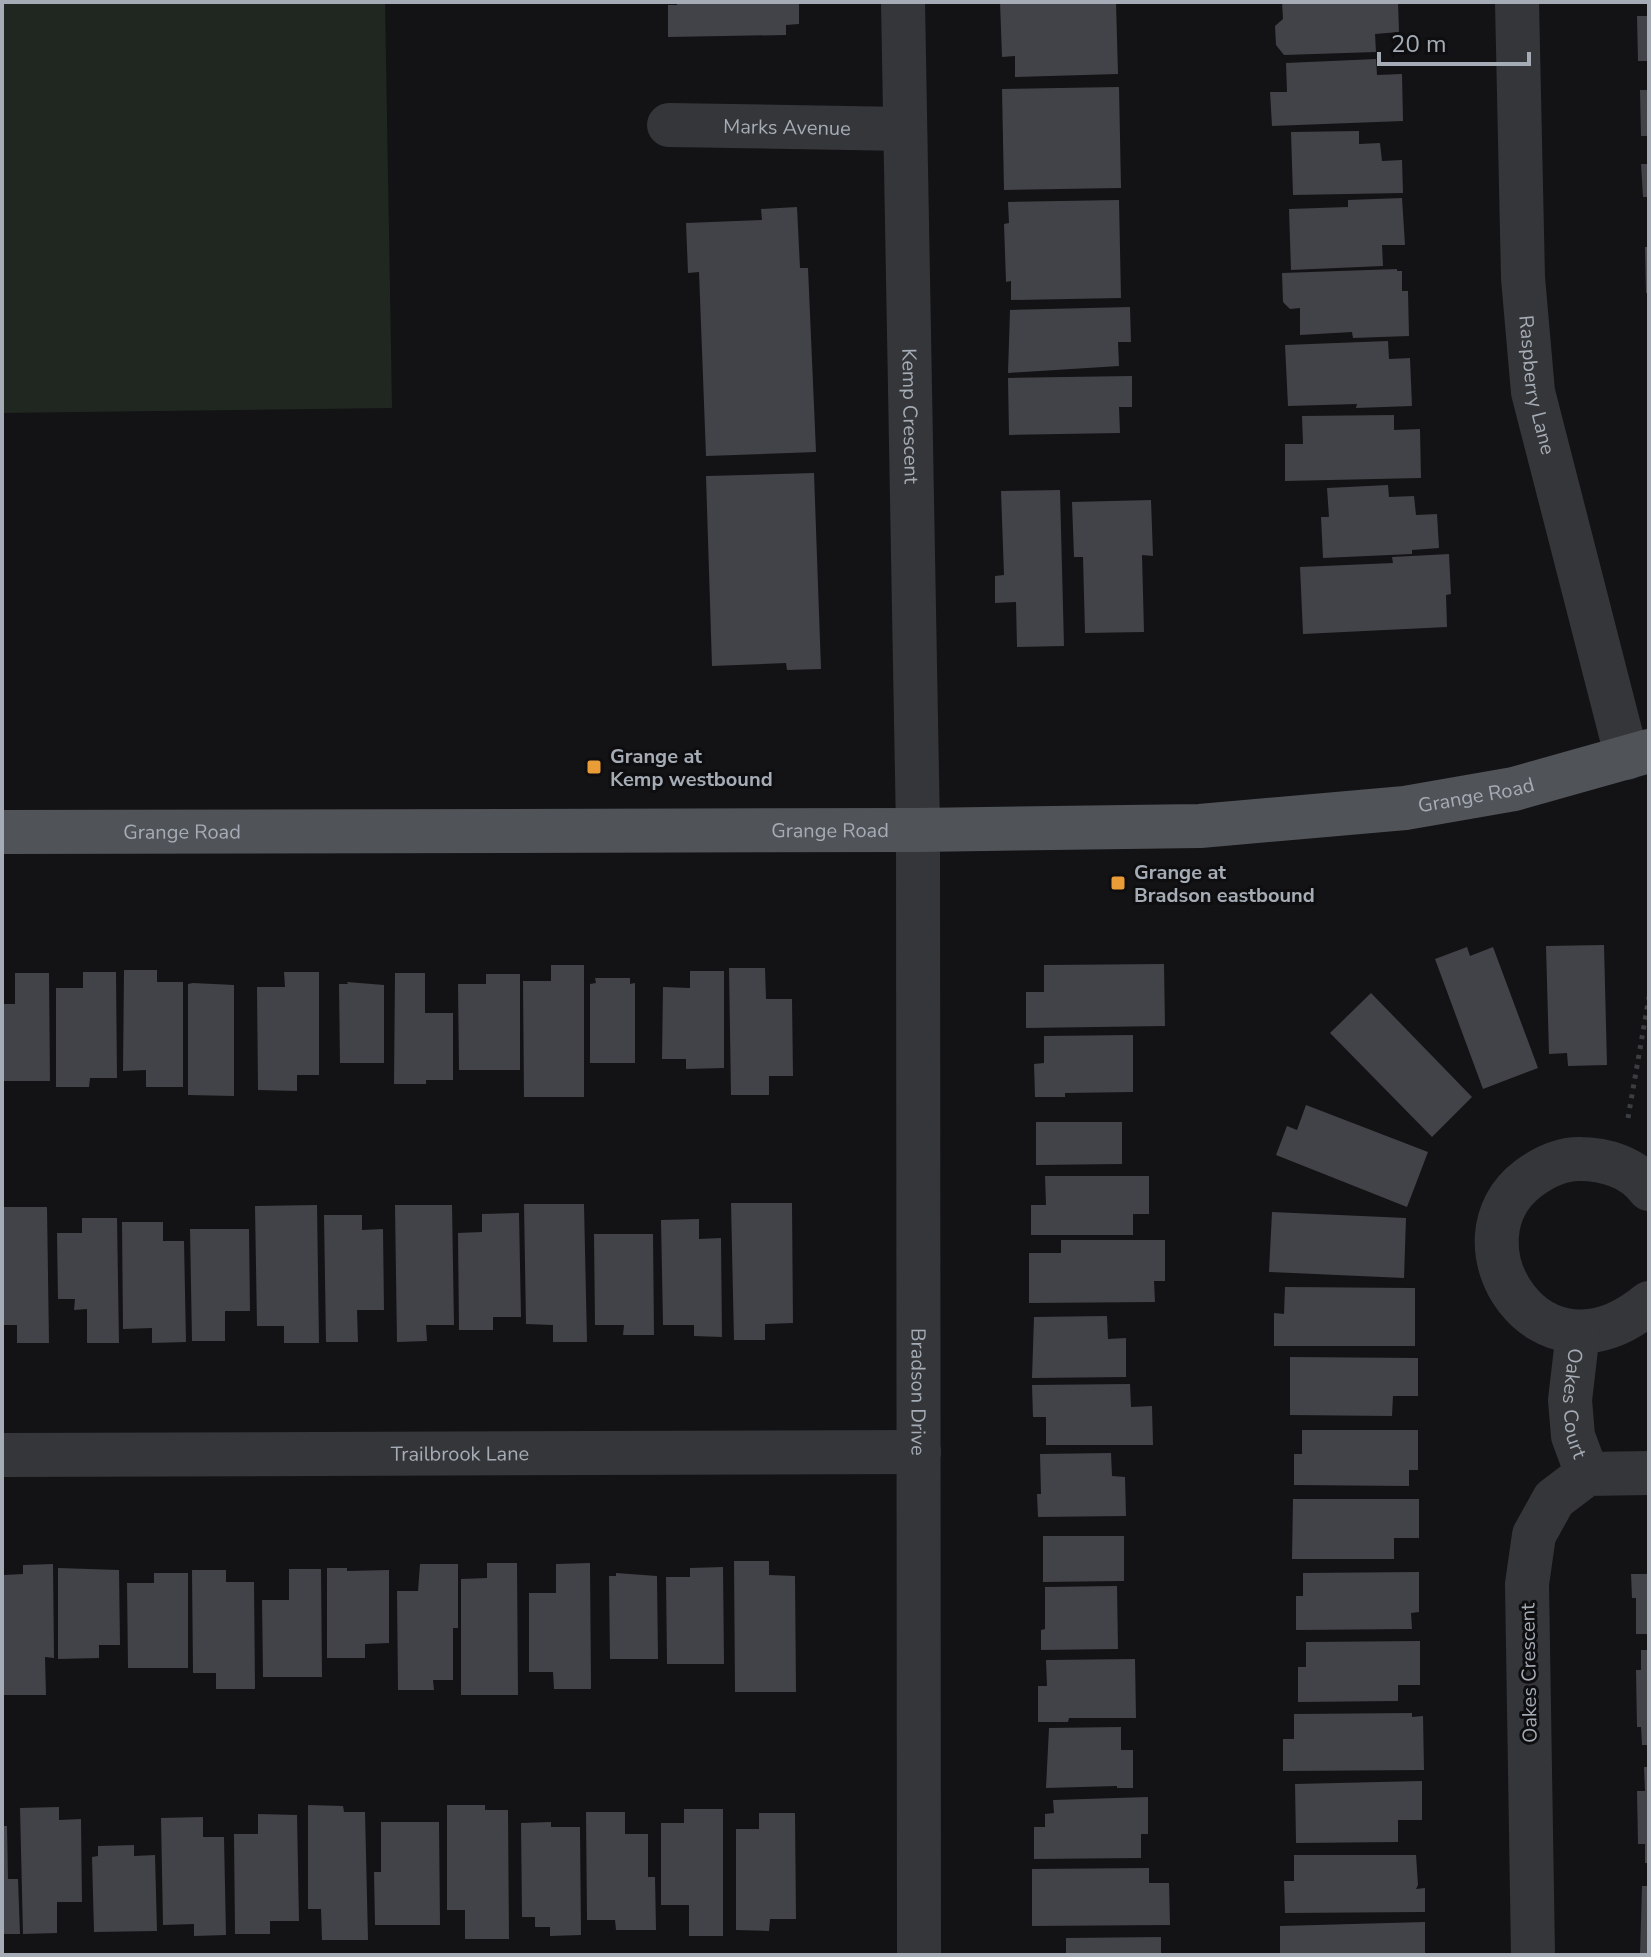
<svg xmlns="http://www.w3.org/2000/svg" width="1651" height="1957" font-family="'Nunito Sans',sans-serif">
<rect width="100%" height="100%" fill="#131315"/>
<path fill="#202720" d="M2,2H385L392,408L2,413Z"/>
<g fill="#424348">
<path d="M677,2H799V24L786,25V35L668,37V5H677Z"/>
<path d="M1000,2H1116L1118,74L1015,77V56L1002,57Z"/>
<path d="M1282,2H1398L1399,32L1375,34L1376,52L1284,55L1276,45L1275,26L1283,19Z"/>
<path d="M1637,16H1649V61H1638Z"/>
<path d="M1376,59L1377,75L1402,74L1403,121L1272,126L1270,92H1287L1286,63Z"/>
<path d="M1119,87L1121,188L1004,190L1002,89Z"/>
<path d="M1640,90H1649V136H1641Z"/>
<path d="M1359,131V144L1380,143L1382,161L1402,160L1403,193L1293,195L1291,132Z"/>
<path d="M1641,164H1649V197H1643Z"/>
<path d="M1402,198L1405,245H1382L1383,266L1291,270L1289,209L1348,207V200Z"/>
<path d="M1119,200L1121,298L1011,300V281L1006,282L1004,224L1009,223L1008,202Z"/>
<path d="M797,207L800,268H808L816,452L706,456L699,272L688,273L686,223L762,220L761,209Z"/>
<path d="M1645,247H1649V293H1646Z"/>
<path d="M1397,269V271H1402V291H1408L1409,336L1353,338L1352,332L1300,335V308L1290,309L1283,302L1282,273Z"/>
<path d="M1130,307L1131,342H1118L1119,366L1008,373L1010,310Z"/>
<path d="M1388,341L1389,359L1410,358L1412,406L1356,408L1357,404L1288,406L1285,345Z"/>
<path d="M1132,376V407H1119L1120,433L1009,435L1008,378Z"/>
<path d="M1394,415V430L1420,429L1421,478L1285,481V444H1303L1302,416Z"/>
<path d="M814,473L821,669L787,670L786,663L712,666L706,476Z"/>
<path d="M1388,485L1389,497L1414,496L1416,515L1437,514L1439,548L1412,550V554L1323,558L1321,517H1329L1327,488Z"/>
<path d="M1060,490L1064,646L1017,647L1016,602L995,603V576L1004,575L1001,491Z"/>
<path d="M1151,500L1153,556L1142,555L1144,632L1085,633L1083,557H1074L1072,502Z"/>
<path d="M1449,554L1451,594L1446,595L1447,627L1303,634L1300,567L1393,563L1392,557Z"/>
<path d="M1604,945L1607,1065L1568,1066L1567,1053L1549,1054L1546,946Z"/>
<path d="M1467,947L1470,956L1493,947L1538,1068L1483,1089L1435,959Z"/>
<path d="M1164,964L1165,1026L1026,1028V992H1044V965Z"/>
<path d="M551,965H584V1097H524L523,981H551Z"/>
<path d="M729,968H765L766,999H792L793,1076H769V1095H731Z"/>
<path d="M124,970H157V982H183V1087H146V1070L123,1071Z"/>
<path d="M690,971H724V1068L686,1069V1059H662L663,987L690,988Z"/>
<path d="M83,972H116L117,1078H90L89,1087H56V988H83Z"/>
<path d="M284,972H319V1075H297V1091L258,1090L257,987H285Z"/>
<path d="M15,973H49L50,1081H2V1004H15Z"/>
<path d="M395,973H425V1013H453V1080H426V1084H394Z"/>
<path d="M486,974H520V1070H459L458,984H486Z"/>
<path d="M595,978H630V984L635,983V1063H590V984L596,983Z"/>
<path d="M347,982L384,985V1063H340L339,984H348Z"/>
<path d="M193,983L234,985V1096L188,1095V984Z"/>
<path d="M1371,993L1472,1097L1432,1137L1330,1033Z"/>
<path d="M1133,1035V1092L1065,1093V1097H1035L1034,1064L1044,1063V1036Z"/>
<path d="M1306,1105L1428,1152L1407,1207L1276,1155L1287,1126L1297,1130Z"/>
<path d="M1036,1122H1122V1164L1036,1165Z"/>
<path d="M1045,1176H1149V1214H1133V1235H1031V1205H1046Z"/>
<path d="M731,1203H792L793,1323L765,1324V1340H734Z"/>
<path d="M524,1204H584L587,1342H553V1325L526,1324Z"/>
<path d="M317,1205L319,1343H284V1326H257L255,1206Z"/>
<path d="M395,1205H452L454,1325H426L427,1341L397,1342Z"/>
<path d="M2,1207H47L49,1343H17V1325H2Z"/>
<path d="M1272,1212L1406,1218L1404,1278L1269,1272Z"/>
<path d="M519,1213L521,1317H493V1330H459L458,1233L482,1232V1214Z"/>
<path d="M324,1215H362V1230L383,1229L384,1310H357L358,1342H326Z"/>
<path d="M82,1218H117L119,1343H87V1309L74,1310L75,1299H58L57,1233H82Z"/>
<path d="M699,1219V1239L721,1238L722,1337L694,1336V1325H663L661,1220Z"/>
<path d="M122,1222H163V1241H184L186,1342L152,1343V1328L123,1329Z"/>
<path d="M190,1229H249L250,1311H225V1341H192Z"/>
<path d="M594,1234H653L654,1335H623L624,1325H595Z"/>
<path d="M1061,1240H1165V1281H1154L1155,1302L1029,1303V1253H1061Z"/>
<path d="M1285,1287L1415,1288V1346H1274V1313L1284,1314Z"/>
<path d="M1107,1316L1108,1339L1126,1338V1377L1032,1378L1034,1317Z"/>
<path d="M1290,1357L1418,1358V1396H1393L1392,1416L1290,1415Z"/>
<path d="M1130,1384L1131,1407L1152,1406L1153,1445H1046V1417H1033L1032,1385Z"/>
<path d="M1302,1430H1418V1470H1409V1486L1294,1485V1454H1302Z"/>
<path d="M1111,1453L1112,1476L1125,1477L1126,1516L1038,1517L1037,1494H1041L1040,1454Z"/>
<path d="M1293,1499H1419V1538H1394V1559H1292Z"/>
<path d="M1043,1536H1124V1581L1043,1582Z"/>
<path d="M734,1561H769V1575L795,1576L796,1692H735Z"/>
<path d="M487,1563H517L518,1695H461V1579L487,1578Z"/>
<path d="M590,1563L591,1689H554L553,1672H529V1593H556V1564Z"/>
<path d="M53,1564L54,1658L45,1657L46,1695H2V1579L4,1575L23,1574V1565Z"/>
<path d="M420,1564H458V1628H453V1680H433L434,1690H398L397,1591H418Z"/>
<path d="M723,1567L724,1664H667L666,1577H690V1568Z"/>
<path d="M58,1568L119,1570L120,1645H99V1658L58,1659Z"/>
<path d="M327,1568H347V1571L389,1570V1643L365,1644V1658H327Z"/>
<path d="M289,1569H321L322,1677H263L262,1600H289Z"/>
<path d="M192,1570H226V1582H254L255,1689H216V1673H193Z"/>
<path d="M1419,1572V1612L1411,1613L1412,1629L1296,1630V1596H1303V1573Z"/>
<path d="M154,1573H188V1668H128L127,1583H154Z"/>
<path d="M616,1573L657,1576L658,1659H610L609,1576H616Z"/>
<path d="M1631,1574H1649V1634H1636V1598H1632Z"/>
<path d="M1117,1586L1118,1649L1041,1650V1630L1045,1629V1587Z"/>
<path d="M1420,1641V1685H1398V1701L1298,1702V1667H1306V1642Z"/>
<path d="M1641,1650H1649V1745H1642L1641,1727H1637L1636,1670H1641Z"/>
<path d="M1135,1659L1136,1718H1069L1068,1722H1038V1686H1047L1046,1660Z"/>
<path d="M1412,1713V1717L1423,1716L1424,1770L1283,1771V1739H1294V1714Z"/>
<path d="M1121,1727V1750H1133V1788H1117V1786L1046,1788L1049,1728Z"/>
<path d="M1644,1767H1649V1863H1645V1844H1638L1637,1791H1645Z"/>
<path d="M1422,1781V1820H1398V1842L1296,1843L1295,1784Z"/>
<path d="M1148,1797V1834H1141V1858L1034,1859V1827H1045V1814L1054,1813L1053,1800Z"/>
<path d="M308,1805L343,1806L344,1812H365L368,1940H322L321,1909H308Z"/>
<path d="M447,1805H485V1810H508L509,1939H465V1910H447Z"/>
<path d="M59,1807V1820L81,1819L82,1902H57V1933L23,1934L20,1808Z"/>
<path d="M684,1809H723V1936H689V1905H661V1823H684Z"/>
<path d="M586,1812H625V1834H648V1877H655L656,1930H616L615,1920H587Z"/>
<path d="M759,1813H795L796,1919H770L769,1931L736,1930V1829H759Z"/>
<path d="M258,1814L297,1815L299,1921H270V1934H235L234,1834H258Z"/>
<path d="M203,1817V1837H224L226,1935L194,1936V1924L163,1925L161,1818Z"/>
<path d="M381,1822H439L440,1925H375L374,1872H381Z"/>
<path d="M551,1822V1827H580L581,1935L550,1936V1927H535V1917H522L521,1823Z"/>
<path d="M2,1826H7L8,1879H18L20,1934H2Z"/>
<path d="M134,1845V1856L155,1855L157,1931L94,1932L92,1857L98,1856V1846Z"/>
<path d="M1294,1855H1416L1418,1885L1416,1889L1425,1888V1912L1285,1913L1284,1881H1294Z"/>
<path d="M1149,1868V1883H1169L1170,1925L1032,1926V1869Z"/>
<path d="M1642,1886H1649V1955H1640Z"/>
<path d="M1425,1922V1955H1280V1926Z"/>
<path d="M1161,1937V1955H1066V1938Z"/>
</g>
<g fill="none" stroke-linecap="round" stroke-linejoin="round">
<path stroke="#3a3d41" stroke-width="5" stroke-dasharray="4 6" stroke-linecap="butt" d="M1628,1118L1649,997"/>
<g stroke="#34363a" stroke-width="44">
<path id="s1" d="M903,2L918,830L919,1955"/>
<path id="s2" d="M1517,2L1523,278L1533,392L1627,758"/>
<path id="s3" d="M669,125L905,129"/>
<path d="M1649,1189C1633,1167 1605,1159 1579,1159C1561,1159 1544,1167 1529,1178C1445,1240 1539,1395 1649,1303"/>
<path id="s4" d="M1578,1332L1570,1400L1573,1436L1587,1474"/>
<path id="s5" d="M2,1455L919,1452"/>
<path d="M1533,1955L1527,1584L1534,1535L1554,1499L1587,1474L1649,1473"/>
</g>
<path stroke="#505358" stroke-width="44" id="s6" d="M2,832L918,830L1200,826L1405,808L1514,789L1649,751"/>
</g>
<g fill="#ea9c36" stroke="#0e0e10" stroke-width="3">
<rect x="586" y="759" width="16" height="16" rx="4"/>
<rect x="1110" y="875" width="16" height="16" rx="4"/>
</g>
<g text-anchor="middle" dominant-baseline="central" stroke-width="6" stroke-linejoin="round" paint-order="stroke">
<g font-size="20" fill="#a5acb5" stroke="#0e0e10">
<text stroke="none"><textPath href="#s3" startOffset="118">Marks Avenue</textPath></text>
<text stroke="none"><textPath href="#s2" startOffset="384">Raspberry Lane</textPath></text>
<text stroke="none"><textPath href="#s1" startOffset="414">Kemp Crescent</textPath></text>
<text stroke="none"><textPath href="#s6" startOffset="1476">Grange Road</textPath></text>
<text stroke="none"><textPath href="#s6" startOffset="828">Grange Road</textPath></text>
<text stroke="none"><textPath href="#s6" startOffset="180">Grange Road</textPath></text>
<text stroke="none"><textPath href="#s1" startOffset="1390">Bradson Drive</textPath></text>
<text stroke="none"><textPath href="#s4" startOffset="72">Oakes Court</textPath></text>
<text stroke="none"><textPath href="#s5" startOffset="458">Trailbrook Lane</textPath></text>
<text transform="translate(1529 1673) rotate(-91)">Oakes Crescent</text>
</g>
<g font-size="20" font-weight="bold" fill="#a5acb5" stroke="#0e0e10" text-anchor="start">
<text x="610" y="756">Grange at<tspan x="610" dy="23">Kemp westbound</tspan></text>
<text x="1134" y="872">Grange at<tspan x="1134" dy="23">Bradson eastbound</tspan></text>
</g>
</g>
<rect width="1651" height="1957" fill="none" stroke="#a5acb5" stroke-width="8"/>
<path d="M1379 52v12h150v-12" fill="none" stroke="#a5acb5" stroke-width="4"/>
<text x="1391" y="52" font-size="24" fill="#a5acb5" stroke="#0e0e10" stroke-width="6" paint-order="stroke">20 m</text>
</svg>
